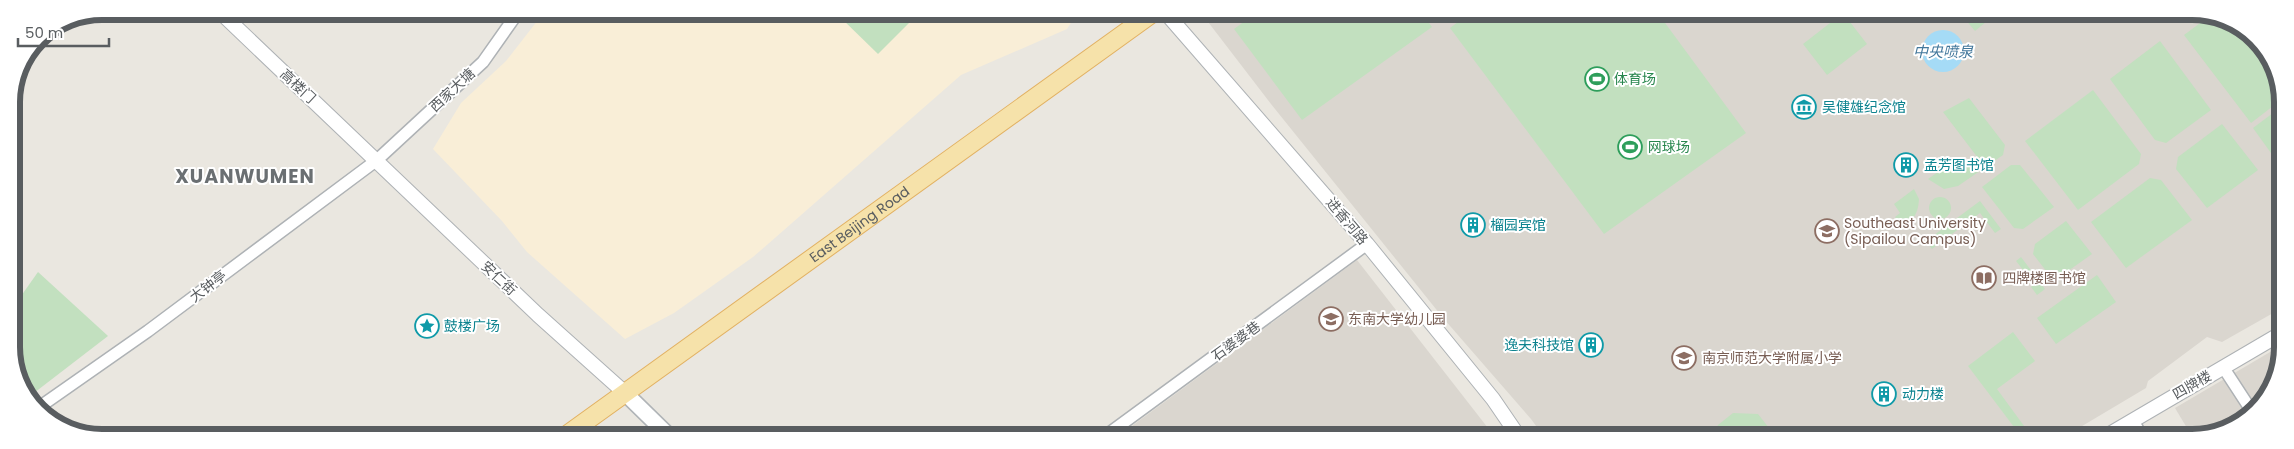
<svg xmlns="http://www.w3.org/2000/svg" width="2294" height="449" font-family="Poppins,'Noto Sans SC',sans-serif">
<rect width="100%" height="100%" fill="#eae7e0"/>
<path fill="#f9eed7" d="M545,11L1078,12L1067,29L961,75L753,257L674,313L625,339L527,252L502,221L433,149L461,103L506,61Z"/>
<g fill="#dad6cf">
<path d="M1214,12H2204L2256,38L2281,84L2282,308L2222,342L2207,337L2148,381L2146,388L2062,438L1544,437L1531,419L1444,319L1271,104L1205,18Z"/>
<path d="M1357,260L1495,437H1117Z"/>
<path d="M2282,345V359L2252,415L2198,438H2193L2175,408Z"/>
</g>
<path fill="#f7dddd" d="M12,178L23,189L12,198Z"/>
<g fill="#c2e0bf">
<path d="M843,12H920L878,54L839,16Z"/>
<path d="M1257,12H1421L1432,27L1302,120L1234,29Z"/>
<path d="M1471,12H1657L1746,133L1604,234L1450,28Z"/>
<path d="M1959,12H1998L1975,31Z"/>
<path d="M1843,13L1867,44L1827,75L1803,44Z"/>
<path d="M2215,17L2256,38L2281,84V90L2272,97L2277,103L2251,123L2184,35L2207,18L2209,21Z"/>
<path d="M2160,41L2211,110L2166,143L2155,140L2110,79Z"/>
<path d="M2093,90L2141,154L2139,164L2078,210L2025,141Z"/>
<path d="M1969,98L2005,145L2003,155L1958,186L1944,189L1928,179L1952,162L1959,171L1978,158L1943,112Z"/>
<path d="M2281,107V156L2276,160L2253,128Z"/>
<path d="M2222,124L2258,170L2207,208L2176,169L2178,157Z"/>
<path d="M2011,165H2020L2054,207L2023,229L2014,228L1982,187Z"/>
<path d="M2150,178L2161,180L2192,220L2126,268L2091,222Z"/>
<path d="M1914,189L1919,199C1918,213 1915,220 1901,226L1895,217L1900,213L1894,204Z"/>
<circle cx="1940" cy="208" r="11"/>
<path d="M1980,201L2001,229L1995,233L1980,213L1932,249L1926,241Z"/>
<path d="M2066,221L2092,254L2054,281L2033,254L2035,244Z"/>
<path d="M2021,257L2045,289L2037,295L2031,287L2034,284L2016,261Z"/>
<path d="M38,272L108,336L30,396L14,370V306Z"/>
<path d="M2097,275L2116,302L2056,344L2037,318Z"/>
<path d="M2013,332L2035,361L1997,389L2027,430L2020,435L1968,366Z"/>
<path d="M1733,413L1758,414L1776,437H1711L1718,425Z"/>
</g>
<circle fill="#a5dbf6" cx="1943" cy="51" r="21"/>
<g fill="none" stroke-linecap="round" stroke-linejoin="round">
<g stroke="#aeb2b5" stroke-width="14">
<g id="minor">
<path d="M2223,367L2253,413"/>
<path d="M38,408L148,331L377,160L483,62L519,11"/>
<path d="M2133,421L2143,438"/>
<path d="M1104,437L1367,244"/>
</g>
</g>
<g stroke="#aeb2b5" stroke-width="16">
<g id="tertiary">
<path d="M219,11L538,315L625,393"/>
<path d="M1165,12L1367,244L1493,399L1519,437"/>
<path d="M2103,438L2282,333"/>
</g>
</g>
<g stroke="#b0b4b7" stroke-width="18">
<path id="secondary" d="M625,393L670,437"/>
</g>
<g stroke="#e2b162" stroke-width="20">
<g id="primary">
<path id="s1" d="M564,437L1154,12"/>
</g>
</g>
<use href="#minor" stroke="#fff" stroke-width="11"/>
<use href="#tertiary" stroke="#fff" stroke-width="14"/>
<use href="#secondary" stroke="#fff" stroke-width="15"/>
<use href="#primary" stroke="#f6e2aa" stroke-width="18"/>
</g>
<defs>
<g id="stadium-ring" transform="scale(1.25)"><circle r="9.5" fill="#fff" stroke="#2e9e5b" stroke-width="1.5"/><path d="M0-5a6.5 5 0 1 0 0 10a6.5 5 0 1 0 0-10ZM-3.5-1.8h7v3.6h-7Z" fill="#2e9e5b"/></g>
<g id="museum-ring" transform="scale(1.25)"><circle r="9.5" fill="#fff" stroke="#0f9aa8" stroke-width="1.5"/><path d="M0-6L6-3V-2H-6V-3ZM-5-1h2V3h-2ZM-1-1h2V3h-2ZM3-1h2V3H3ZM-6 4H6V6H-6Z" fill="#0f9aa8"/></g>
<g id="building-ring" transform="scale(1.25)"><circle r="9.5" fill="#fff" stroke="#0f9aa8" stroke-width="1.5"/><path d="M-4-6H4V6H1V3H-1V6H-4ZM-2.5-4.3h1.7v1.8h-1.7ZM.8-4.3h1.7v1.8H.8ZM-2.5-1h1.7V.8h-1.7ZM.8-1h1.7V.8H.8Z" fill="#0f9aa8"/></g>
<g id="university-ring" transform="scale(1.25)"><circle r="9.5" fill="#fff" stroke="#8d6e63" stroke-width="1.5"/><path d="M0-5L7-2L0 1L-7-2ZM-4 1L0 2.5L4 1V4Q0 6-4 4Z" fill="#8d6e63"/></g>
<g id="library-ring" transform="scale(1.25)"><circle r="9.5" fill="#fff" stroke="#8d6e63" stroke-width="1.5"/><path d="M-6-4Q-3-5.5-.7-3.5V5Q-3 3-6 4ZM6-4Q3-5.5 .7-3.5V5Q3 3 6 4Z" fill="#8d6e63"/></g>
<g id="school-ring" transform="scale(1.25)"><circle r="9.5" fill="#fff" stroke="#8d6e63" stroke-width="1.5"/><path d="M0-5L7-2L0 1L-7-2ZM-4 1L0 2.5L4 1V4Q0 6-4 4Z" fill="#8d6e63"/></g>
<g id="sight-ring" transform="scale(1.25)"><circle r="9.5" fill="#fff" stroke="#0f9aa8" stroke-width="1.5"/><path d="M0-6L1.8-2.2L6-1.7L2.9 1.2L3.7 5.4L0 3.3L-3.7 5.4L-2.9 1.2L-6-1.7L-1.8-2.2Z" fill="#0f9aa8"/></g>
</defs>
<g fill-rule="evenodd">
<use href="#stadium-ring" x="1597" y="79"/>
<use href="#museum-ring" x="1804" y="107"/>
<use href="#stadium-ring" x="1630" y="147"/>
<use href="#building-ring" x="1906" y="165"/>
<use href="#building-ring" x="1473" y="225"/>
<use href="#university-ring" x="1827" y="231"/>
<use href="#library-ring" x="1984" y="278"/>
<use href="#school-ring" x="1331" y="319"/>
<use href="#sight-ring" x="427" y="326"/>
<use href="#building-ring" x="1591" y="345"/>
<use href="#school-ring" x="1684" y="358"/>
<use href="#building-ring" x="1884" y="394"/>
</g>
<g text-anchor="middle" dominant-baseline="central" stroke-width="4" stroke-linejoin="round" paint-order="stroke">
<g font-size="14" fill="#27864d" stroke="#fff" text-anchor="start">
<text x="1614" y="79">体育场</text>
<text x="1648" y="147">网球场</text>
</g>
<g font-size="14" fill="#595d60" stroke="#fff">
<text transform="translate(298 86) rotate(43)">高楼门</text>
<text transform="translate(452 90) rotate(-43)">西家大塘</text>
<text transform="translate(1347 221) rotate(50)">进香河路</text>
<text stroke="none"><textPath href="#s1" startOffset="364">East Beijing Road</textPath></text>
<text transform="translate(499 278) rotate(43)">安仁街</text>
<text transform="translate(208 286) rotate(-37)">大钟亭</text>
<text transform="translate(1236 341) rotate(-36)">石婆婆巷</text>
<text transform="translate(2192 385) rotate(-30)">四牌楼</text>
</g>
<g font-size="14" fill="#0d838f" stroke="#fff" text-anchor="start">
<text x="1822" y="107">吴健雄纪念馆</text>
<text x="1924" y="165">孟芳图书馆</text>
<text x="1490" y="225">榴园宾馆</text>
<text x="444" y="326">鼓楼广场</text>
<text x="1574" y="345" text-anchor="end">逸夫科技馆</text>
<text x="1902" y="394">动力楼</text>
</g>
<g font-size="14" fill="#785e54" stroke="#fff" text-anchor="start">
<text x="1844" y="223">Southeast University<tspan x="1844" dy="16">(Sipailou Campus)</tspan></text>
<text x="2002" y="278">四牌楼图书馆</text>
<text x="1348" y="319">东南大学幼儿园</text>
<text x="1702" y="358">南京师范大学附属小学</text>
</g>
<g font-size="15" font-style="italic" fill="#43789c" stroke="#fff">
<text x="1943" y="51">中央喷泉</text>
</g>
<g font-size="19" font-weight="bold" letter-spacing="1" fill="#6a6f72" stroke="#fff">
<text x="245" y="176">XUANWUMEN</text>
</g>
</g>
<path d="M0 0H2294V449H0ZM102 20H2192A82 82 0 0 1 2274 102V347A82 82 0 0 1 2192 429H102A82 82 0 0 1 20 347V102A82 82 0 0 1 102 20Z" fill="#fff" fill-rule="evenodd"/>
<path fill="none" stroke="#595d60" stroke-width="6" d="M102 20H2192A82 82 0 0 1 2274 102V347A82 82 0 0 1 2192 429H102A82 82 0 0 1 20 347V102A82 82 0 0 1 102 20Z"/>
<path d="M18 38v8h91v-8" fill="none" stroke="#595d60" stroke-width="2.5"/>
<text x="25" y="38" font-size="15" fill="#595d60" stroke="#ffffff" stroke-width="4" paint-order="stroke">50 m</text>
</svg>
